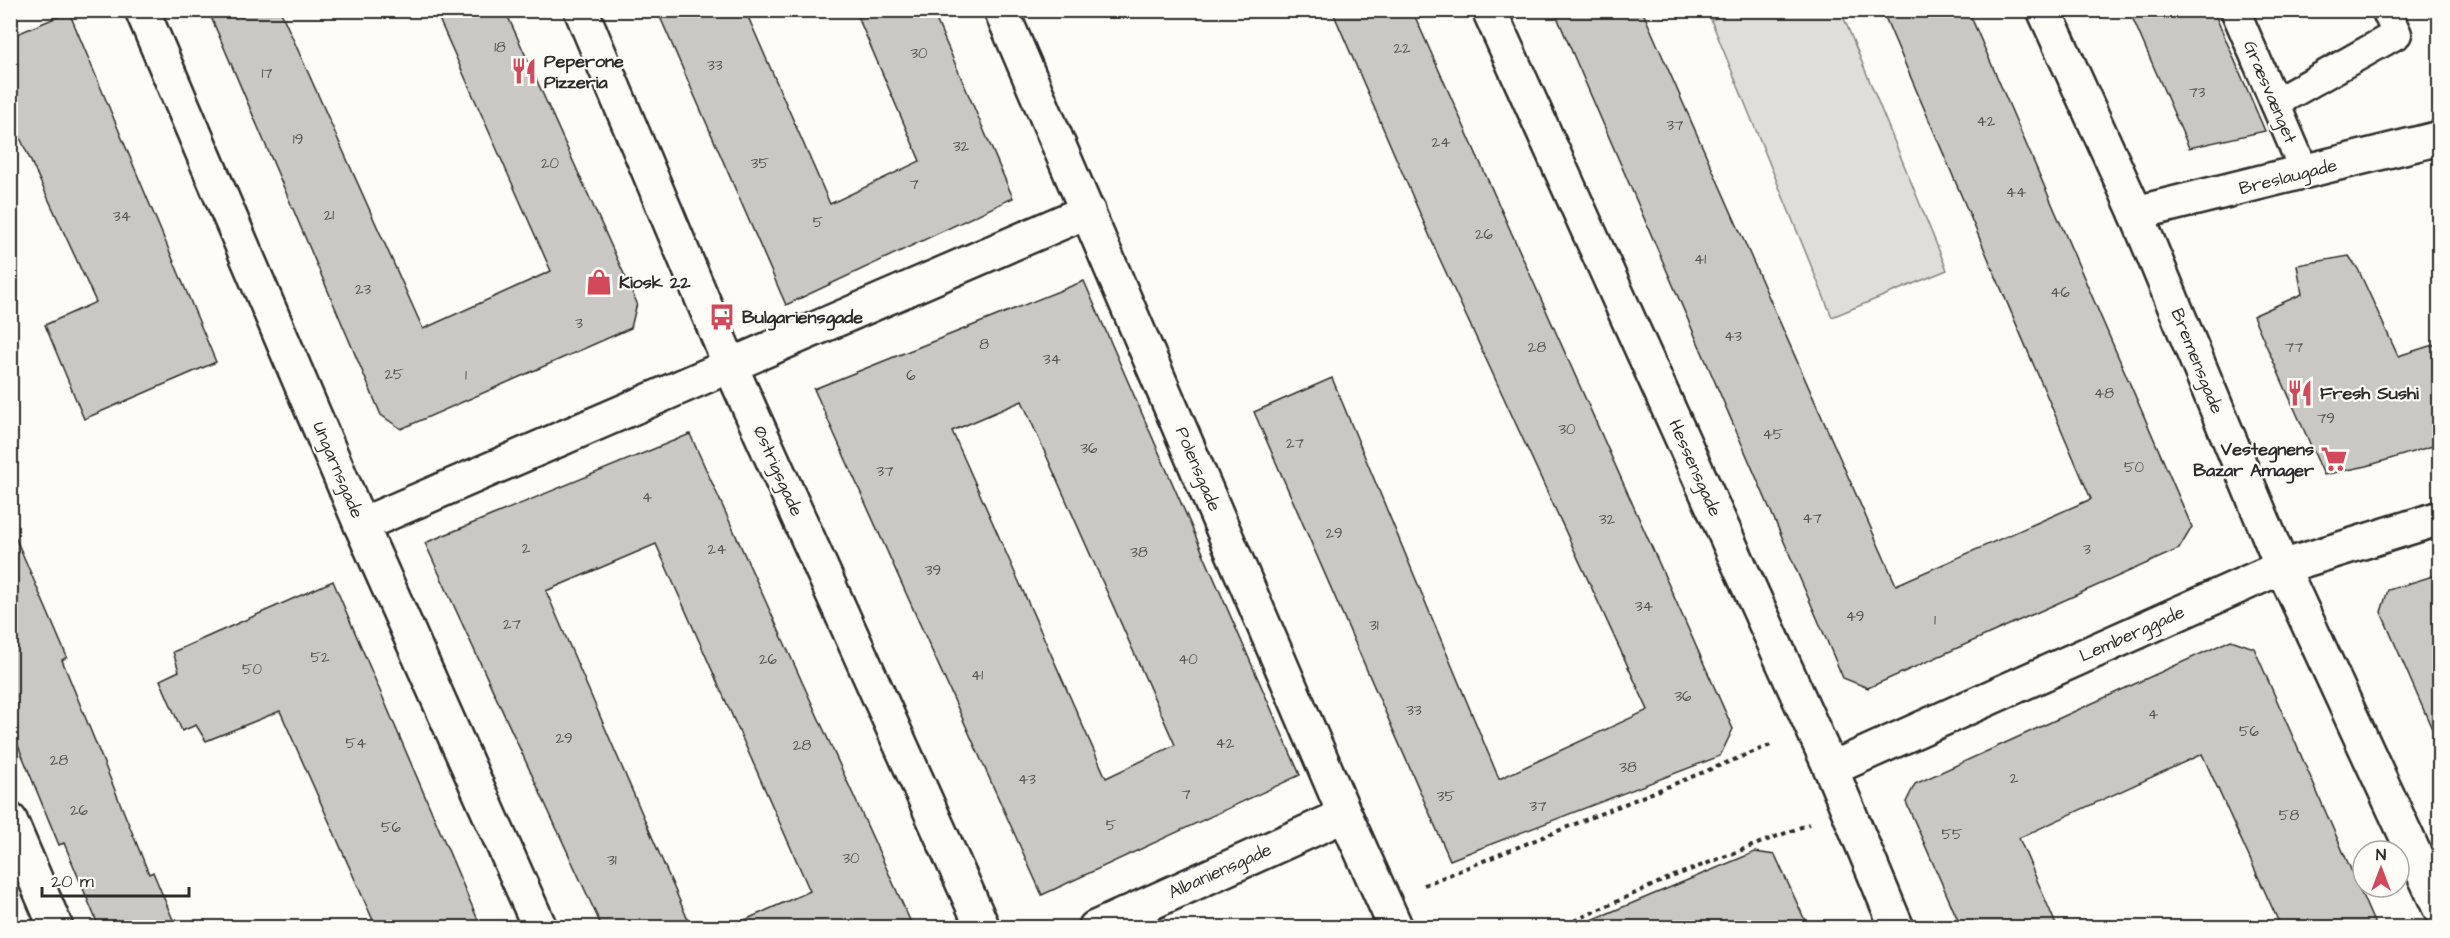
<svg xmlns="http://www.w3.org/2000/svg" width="2450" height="938" font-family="'Architects Daughter',sans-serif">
<rect width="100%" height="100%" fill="#fdfcf7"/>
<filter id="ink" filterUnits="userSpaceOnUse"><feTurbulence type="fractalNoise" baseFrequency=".0167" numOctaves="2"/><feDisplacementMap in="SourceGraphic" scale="12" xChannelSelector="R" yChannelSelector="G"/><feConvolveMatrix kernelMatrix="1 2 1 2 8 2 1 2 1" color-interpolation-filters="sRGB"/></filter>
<g filter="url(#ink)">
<path fill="#dfdeda" stroke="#858482" stroke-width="1.5" d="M1734,10L1841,11L1947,270L1832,317L1711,20Z"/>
<g fill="#c9c8c4" stroke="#2b2b2b" stroke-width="1.5" fill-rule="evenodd">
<path d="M208,10H280L423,329L551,271L435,10H505L637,303L631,328L401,429L381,415Z"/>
<path d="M657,10H745L830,204L920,161L855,10H932L1013,198L786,305Z"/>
<path d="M1332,10H1412L1733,729L1720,756L1450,860L1254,412L1332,378L1499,779L1648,710L1437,253Z"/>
<path d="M1554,10H1642L1896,585L2091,499L1882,10H1968L2192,527L2179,549L1868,688L1843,678Z"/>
<path d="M2129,10H2213L2265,131L2189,148Z"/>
<path d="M69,12L216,362L84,419L45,325L96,302L10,116V37Z"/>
<path d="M2349,256L2358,269L2398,356L2439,343V444L2367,466L2324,475L2253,316L2302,294L2297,265Z"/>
<path d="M1084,281L1300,775L1042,895L814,389ZM1022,401L1175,745L1106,778L952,431Z"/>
<path d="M690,434L913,927H729L810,891L656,544L546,591L691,927H602L425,543Z"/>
<path d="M10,525L67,657L62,660L149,874L153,872L176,927H99L64,843L59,845L10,726Z"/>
<path d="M2439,574V745L2381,612L2388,590Z"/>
<path d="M333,581L481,927H376L280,711L206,741L196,725L182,731L160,680L179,671L173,652Z"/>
<path d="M2231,640L2254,648L2376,927H2281L2202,754L2019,838L2057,927H1961L1906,802L1915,784Z"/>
<path d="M1755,852L1775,855L1808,927H1575Z"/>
</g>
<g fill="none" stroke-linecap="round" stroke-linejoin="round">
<g stroke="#2b2b2b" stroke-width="33">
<g id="service">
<path d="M2235,10L2305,173"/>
<path d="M2275,103L2397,34L2386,10"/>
</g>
</g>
<g stroke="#2b2b2b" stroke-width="38">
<g id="minor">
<path d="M142,10L361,525L540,928"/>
<path d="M1001,10L1345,815L1396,928"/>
<path d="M1489,10L1831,769L1897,928"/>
<path d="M2044,10L2136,213L2282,567L2440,909"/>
<path d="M2136,213L2440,138"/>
<path d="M361,525L1088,211"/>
<path d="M1831,769L2282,567L2440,518"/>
<path d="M10,820L56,928"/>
<path d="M1095,928L1345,815"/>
</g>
</g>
<g stroke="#2b2b2b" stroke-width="38">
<path id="tertiary" d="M581,10L730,365L983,928"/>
</g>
<g stroke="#2b2b2b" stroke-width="4" stroke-dasharray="4.5 4.5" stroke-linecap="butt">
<path d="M1424,885L1773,744"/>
<path d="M1558,928L1669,878L1809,824"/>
</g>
<use href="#service" stroke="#fdfcf7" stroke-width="28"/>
<use href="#minor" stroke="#fdfcf7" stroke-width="33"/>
<use href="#tertiary" stroke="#fdfcf7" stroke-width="33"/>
</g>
</g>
<defs>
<g id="restaurant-bare" transform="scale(2.07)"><path d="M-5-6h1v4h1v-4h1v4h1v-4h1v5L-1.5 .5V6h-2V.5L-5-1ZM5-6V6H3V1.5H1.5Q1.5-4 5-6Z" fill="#d1495b" stroke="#fdfcf7" stroke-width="2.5" paint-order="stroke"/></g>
<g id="shop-bare" transform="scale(2.07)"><path d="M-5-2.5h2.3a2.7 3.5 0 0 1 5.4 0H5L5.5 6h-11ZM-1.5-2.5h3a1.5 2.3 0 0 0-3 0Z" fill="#d1495b" stroke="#fdfcf7" stroke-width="2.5" paint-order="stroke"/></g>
<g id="bus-bare" transform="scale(2.07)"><path d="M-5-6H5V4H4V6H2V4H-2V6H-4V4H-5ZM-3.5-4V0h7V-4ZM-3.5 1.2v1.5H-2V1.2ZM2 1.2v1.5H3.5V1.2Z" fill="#d1495b" stroke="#fdfcf7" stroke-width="2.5" paint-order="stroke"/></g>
<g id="supermarket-bare" transform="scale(2.07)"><path d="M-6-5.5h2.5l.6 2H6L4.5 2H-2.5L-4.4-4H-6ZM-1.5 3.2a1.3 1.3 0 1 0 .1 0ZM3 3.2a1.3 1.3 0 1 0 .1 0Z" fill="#d1495b" stroke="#fdfcf7" stroke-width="2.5" paint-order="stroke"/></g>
</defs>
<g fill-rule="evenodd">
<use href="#restaurant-bare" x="524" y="71"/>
<use href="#shop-bare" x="599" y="282"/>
<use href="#bus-bare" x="722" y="317"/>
<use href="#restaurant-bare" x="2300" y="393"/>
<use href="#supermarket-bare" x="2334" y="459"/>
</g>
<g text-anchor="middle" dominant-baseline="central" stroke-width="4.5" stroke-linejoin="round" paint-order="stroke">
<g font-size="15" fill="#525251">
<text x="500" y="47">18</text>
<text x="1402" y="48">22</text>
<text x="919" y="53">30</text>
<text x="715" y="65">33</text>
<text x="267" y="73">17</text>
<text x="2197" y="92">73</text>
<text x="1986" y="121">42</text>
<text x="1675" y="125">37</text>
<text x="298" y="139">19</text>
<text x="1441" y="142">24</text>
<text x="961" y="146">32</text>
<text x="550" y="163">20</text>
<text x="760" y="163">35</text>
<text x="914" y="184">7</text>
<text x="2016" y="192">44</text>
<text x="329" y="215">21</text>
<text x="122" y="216">34</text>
<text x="818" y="222">5</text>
<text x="1484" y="234">26</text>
<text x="1700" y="259">41</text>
<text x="363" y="289">23</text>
<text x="2060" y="292">46</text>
<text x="579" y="323">3</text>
<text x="1733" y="336">43</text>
<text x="984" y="344">8</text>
<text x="1537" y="347">28</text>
<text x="2294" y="347">77</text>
<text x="1052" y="359">34</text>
<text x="394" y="374">25</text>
<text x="466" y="375">1</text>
<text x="911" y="375">6</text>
<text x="2104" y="393">48</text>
<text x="2326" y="418">79</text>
<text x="1567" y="429">30</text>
<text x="1773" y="434">45</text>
<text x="1295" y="443">27</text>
<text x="1089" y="448">36</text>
<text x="2134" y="467">50</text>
<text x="885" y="471">37</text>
<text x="647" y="497">4</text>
<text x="1812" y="518">47</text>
<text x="1607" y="519">32</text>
<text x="1334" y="533">29</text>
<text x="526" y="548">2</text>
<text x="717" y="549">24</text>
<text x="2087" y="549">3</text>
<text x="1139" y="552">38</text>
<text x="933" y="570">39</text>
<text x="1644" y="606">34</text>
<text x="1855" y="616">49</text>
<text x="1935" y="620">1</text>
<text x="512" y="624">27</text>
<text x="1374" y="625">31</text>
<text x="320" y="657">52</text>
<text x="768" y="659">26</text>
<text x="1188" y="659">40</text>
<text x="252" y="669">50</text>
<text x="977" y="675">41</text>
<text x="1683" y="696">36</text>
<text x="1414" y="710">33</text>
<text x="2153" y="714">4</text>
<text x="2249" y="731">56</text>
<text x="564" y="738">29</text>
<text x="356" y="743">54</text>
<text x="1225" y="743">42</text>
<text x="802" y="745">28</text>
<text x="59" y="760">28</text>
<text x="1628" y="767">38</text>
<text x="2014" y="778">2</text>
<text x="1027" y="779">43</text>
<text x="1186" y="794">7</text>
<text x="1446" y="796">35</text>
<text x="1538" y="806">37</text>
<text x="79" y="810">26</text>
<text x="2289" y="815">58</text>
<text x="1111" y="825">5</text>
<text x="391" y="827">56</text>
<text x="1952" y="834">55</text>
<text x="851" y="858">30</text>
<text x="612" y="860">31</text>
</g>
<g font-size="18" font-weight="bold" fill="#2b2b2b" stroke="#fdfcf7" text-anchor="start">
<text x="544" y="61">Peperone<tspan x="544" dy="21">Pizzeria</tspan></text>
<text x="619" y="282">Kiosk 22</text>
<text x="742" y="317">Bulgariensgade</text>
<text x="2320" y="393">Fresh Sushi</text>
<text x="2314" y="449" text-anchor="end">Vestegnens<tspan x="2314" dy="21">Bazar Amager</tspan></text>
</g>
<g font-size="18" fill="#2b2b2b" stroke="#fdfcf7">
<text transform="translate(2270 92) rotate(67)">Græsvænget</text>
<text transform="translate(2288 177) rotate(-14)">Breslaugade</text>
<text transform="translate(2197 361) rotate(68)">Bremensgade</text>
<text transform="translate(1695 468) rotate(66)">Hessensgade</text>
<text transform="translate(1198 469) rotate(67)">Polensgade</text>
<text transform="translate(338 470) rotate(67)">Ungarnsgade</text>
<text transform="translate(778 471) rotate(66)">Østrigsgade</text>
<text transform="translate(2132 634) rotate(-24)">Lemberggade</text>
<text transform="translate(1220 871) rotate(-24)">Albaniensgade</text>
</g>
</g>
<rect width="2450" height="938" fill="none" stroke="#fdfcf7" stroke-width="36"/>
<rect x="18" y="18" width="2414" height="902" fill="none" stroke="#2b2b2b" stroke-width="2" filter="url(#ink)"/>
<g transform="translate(2381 869)"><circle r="28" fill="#fdfcf7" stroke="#a9a8a5" stroke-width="1.5"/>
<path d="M0-4.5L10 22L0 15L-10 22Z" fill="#d1495b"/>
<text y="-9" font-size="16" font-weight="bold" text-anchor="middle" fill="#2b2b2b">N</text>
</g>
<path d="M42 887v9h147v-9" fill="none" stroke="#2b2b2b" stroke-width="3"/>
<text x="51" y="887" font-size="18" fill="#2b2b2b" stroke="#fdfcf7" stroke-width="4.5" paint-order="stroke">20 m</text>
</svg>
